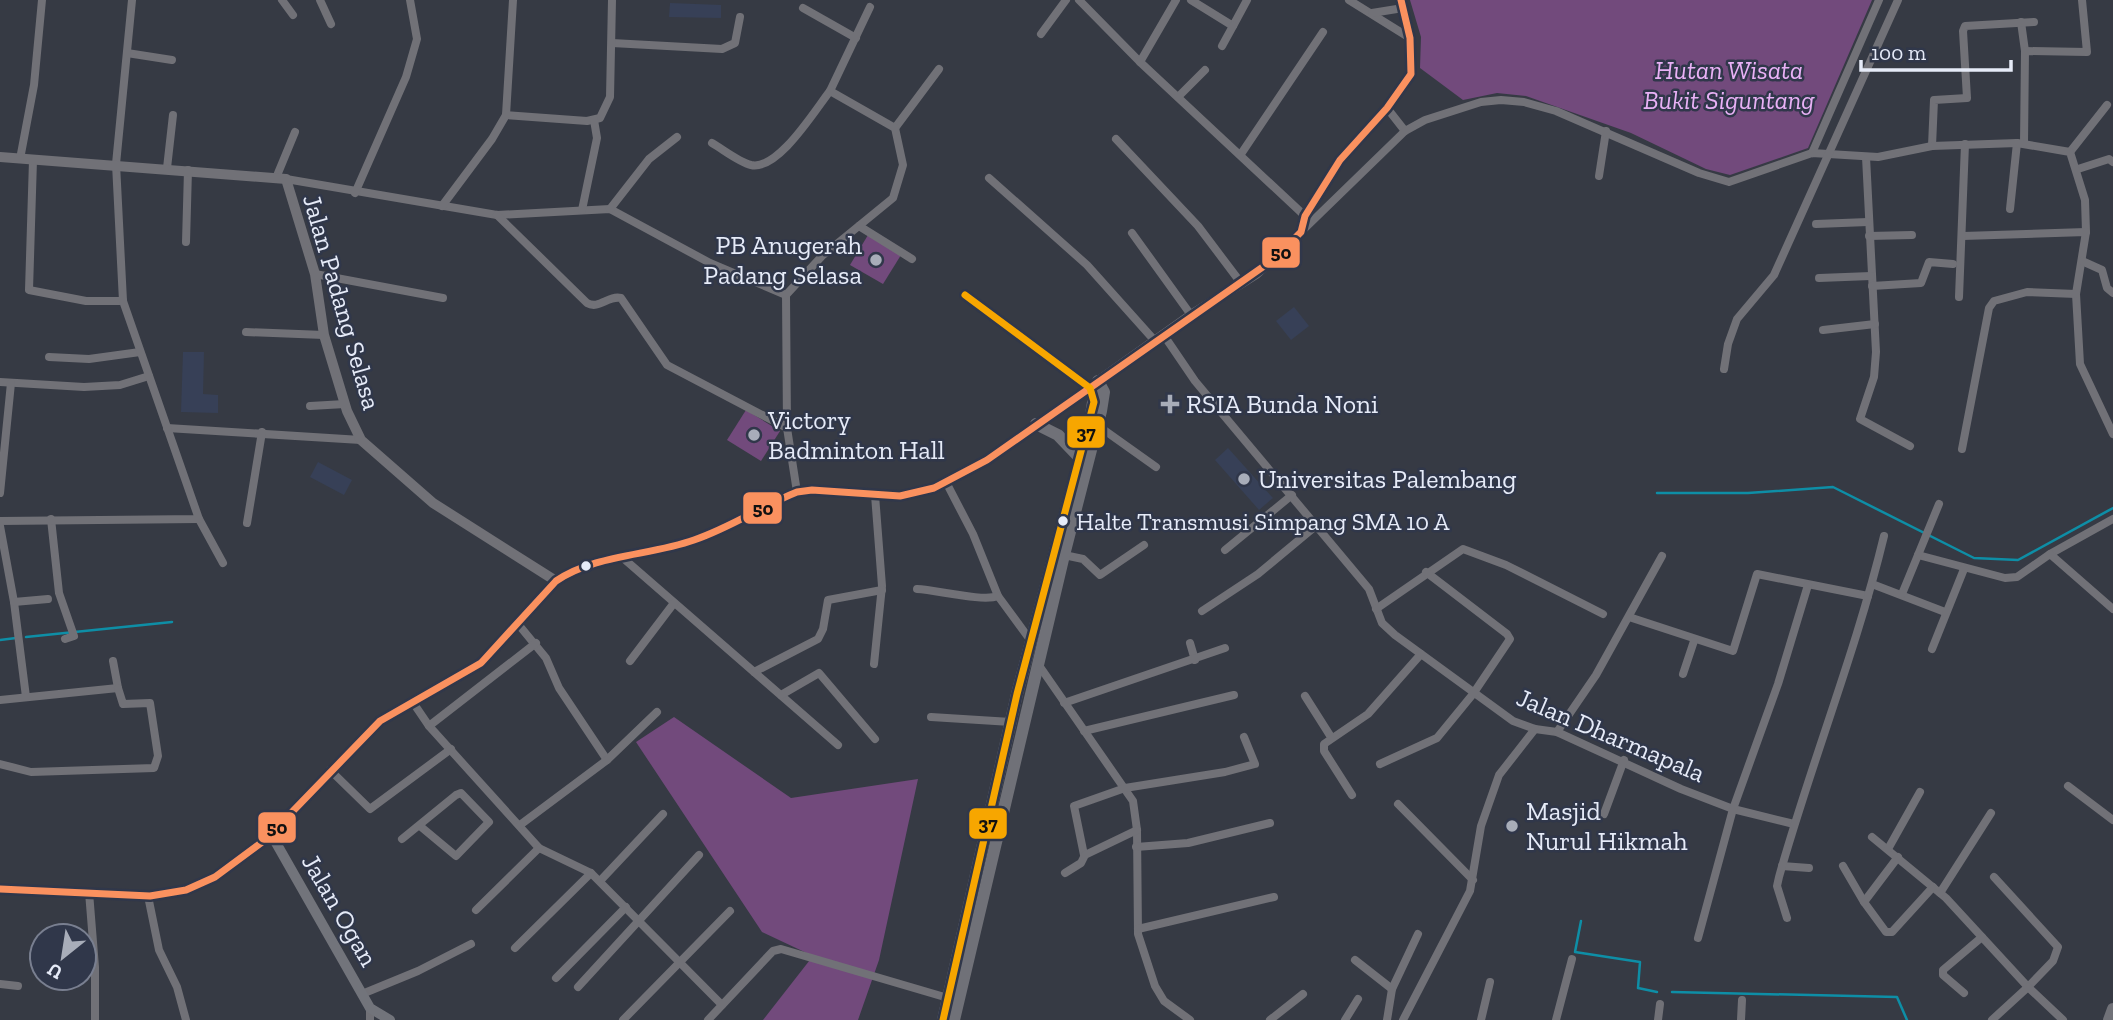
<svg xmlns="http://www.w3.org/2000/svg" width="2113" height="1020" font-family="'Zilla Slab',serif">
<rect width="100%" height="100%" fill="#363a44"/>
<g fill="#374057">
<path d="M670,3L721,5V18L669,17Z"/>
<path d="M1294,307L1309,326L1291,340L1276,321Z"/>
<path d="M183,352H204L203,394L218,395V413L181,412Z"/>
<path d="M1228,448L1273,498L1259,510L1215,460Z"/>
<path d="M318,462L352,480L344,495L310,477Z"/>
</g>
<g fill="#724a7c">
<path d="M1410,0H1872L1808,148L1730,175L1706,169L1631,133L1526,96L1497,93L1463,100L1420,68L1421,37Z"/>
<path d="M868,235L901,255L883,284L850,265Z"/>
<path d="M746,410L780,431L761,461L727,440Z"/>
<path d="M674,717L791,798L918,779L879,960L858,1020H763L813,956L762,932L636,742Z"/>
</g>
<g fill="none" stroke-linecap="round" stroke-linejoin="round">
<g stroke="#0e8ea6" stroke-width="2.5">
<path d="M1657,493H1748L1833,487L1974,558L2018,560L2113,508"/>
<path d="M26,637L172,622"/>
<path d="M0,640L16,638"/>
<path d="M1581,921L1575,952L1640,962L1638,988L1657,992"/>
<path d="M1672,992L1897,997L1907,1020"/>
</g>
<g stroke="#717177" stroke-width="8">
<path d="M282,0L293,15"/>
<path d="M320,0L331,24"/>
<path d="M1079,0L1140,62L1305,216"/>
<path d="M1191,0L1233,26L1247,0"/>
<path d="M1349,0L1410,38"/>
<path d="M803,8L856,38"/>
<path d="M1372,13L1403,8"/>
<path d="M2021,22L2025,51"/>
<path d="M1041,34L1066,0"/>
<path d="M612,43L722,49L735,43L740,17"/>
<path d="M1222,46L1233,26"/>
<path d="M127,53L172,60"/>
<path d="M1140,62L1176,0"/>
<path d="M1178,97L1205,70"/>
<path d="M1387,108L1405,131"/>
<path d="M506,115L587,121L600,118L610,97L612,0"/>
<path d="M895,128L939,69"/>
<path d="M1116,139L1198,226L1241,283"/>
<path d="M712,143C724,150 739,162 751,165C778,171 815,110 830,91"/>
<path d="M2024,143L2025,51L2087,52L2082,0"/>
<path d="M1932,146L1934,100L1967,98L1963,31L1965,26L2034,22"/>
<path d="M2070,152L2107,105"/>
<path d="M1812,153L1879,0"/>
<path d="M1241,154L1323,32"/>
<path d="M1866,157L1876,352L1874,377L1860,419L1910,446"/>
<path d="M20,159L34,85L42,0"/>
<path d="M33,160L29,290L86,301H123"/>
<path d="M167,168L173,115"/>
<path d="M2078,169L2109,159L2113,162"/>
<path d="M1599,176L1606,131"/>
<path d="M276,178L295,132"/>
<path d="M989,178L1087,265L1155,341"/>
<path d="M286,179L497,215L610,209L710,263L786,295"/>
<path d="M355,193L406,77L417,39L410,0"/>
<path d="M442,206L492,139L506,115L513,0"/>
<path d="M610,209L649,159L677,137"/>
<path d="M2010,209L2017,143"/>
<path d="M582,210L597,138L594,120"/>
<path d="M497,215L587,303C599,310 608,295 621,298L667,365L787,428"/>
<path d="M1816,224L1868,222"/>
<path d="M859,226L912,259"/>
<path d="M1301,232L1405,131L1425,120L1481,102L1501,100L1524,102L1556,111L1699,173L1729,182L1812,153L1878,157L1932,146L2017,143L2070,152L2085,200L2086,232"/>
<path d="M1132,233L1191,315"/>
<path d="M1869,236L1912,235"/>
<path d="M1963,236L2086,232L2076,294L2080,364L2113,434"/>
<path d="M186,242L188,170"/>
<path d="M2082,261L2102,270L2107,288L2113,293"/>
<path d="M315,274L443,298"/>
<path d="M1819,278L1871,276"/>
<path d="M1872,286L1921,283L1929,262L1953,264"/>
<path d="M965,295L1090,388"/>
<path d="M1959,297L1965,144"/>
<path d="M1823,330L1875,324"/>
<path d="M246,332L324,335"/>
<path d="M1163,334L1195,381L1369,589L1382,623L1395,635L1513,721L1535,729L1557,732L1681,789L1733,809L1794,824"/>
<path d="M49,357L89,359L140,352"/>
<path d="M1724,369L1728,344L1737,319L1774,275L1898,0"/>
<path d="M0,382L84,387L120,385L149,376"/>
<path d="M310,406L345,404"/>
<path d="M1097,425L1156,467"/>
<path d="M167,428L361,440"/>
<path d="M1962,449L1989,308L1994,301L2027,292L2076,294"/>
<path d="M946,482L973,534L998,596L1031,641"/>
<path d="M797,492L787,428L786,295L822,256L893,198L903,165L895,128L830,91L870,7"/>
<path d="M0,493L11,383"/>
<path d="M51,519L59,593L74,636L65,639"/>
<path d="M199,519L223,563"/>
<path d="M0,521L199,519L123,301L116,164L132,0"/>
<path d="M247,523L262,432"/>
<path d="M0,526L14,602L26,697"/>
<path d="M1225,550L1292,495"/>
<path d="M2050,554L2113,519"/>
<path d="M1064,555L1083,559L1100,575L1144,545"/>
<path d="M1918,555L2005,578L2017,577L2050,554L2113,609"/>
<path d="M623,558L838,745"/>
<path d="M1872,584L1945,612"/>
<path d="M917,589C937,590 983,602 998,596"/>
<path d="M1902,594L1939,504"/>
<path d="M14,602L48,599"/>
<path d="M1376,609L1463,549L1506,565L1603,614"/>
<path d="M1202,611L1258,574L1317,525"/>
<path d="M1629,617L1733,651L1757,574L1868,596"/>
<path d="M518,624L546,658L559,688L607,760"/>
<path d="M1190,643L1195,660"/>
<path d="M1932,649L1964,569"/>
<path d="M630,661L674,603"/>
<path d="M874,664L882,586L875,495"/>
<path d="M1038,664L1133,801L1137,830L1138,934L1155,986L1164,1001L1190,1020"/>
<path d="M754,672L818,639L823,629L828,600L882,590"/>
<path d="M1683,674L1694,641"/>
<path d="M781,695L819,673L875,739"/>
<path d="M1305,696L1331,737"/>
<path d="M0,700L118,688L113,661"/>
<path d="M412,701L429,726L539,848L591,873L722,1005"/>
<path d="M1064,703L1225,648"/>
<path d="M931,717L1011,722"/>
<path d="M429,726L536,643"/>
<path d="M1084,731L1234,695"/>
<path d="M1557,732L1596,675L1662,556"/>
<path d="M0,764L31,772L154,768L158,756L150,703L123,704L118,688"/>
<path d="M1380,764L1437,738L1473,694L1510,639L1507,634L1426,572"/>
<path d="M330,770L370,809L451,749"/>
<path d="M2068,786L2113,820"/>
<path d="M1352,795L1324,751V744L1368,714L1421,654"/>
<path d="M1398,804L1473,880"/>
<path d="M1604,814L1624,760"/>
<path d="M520,825L607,760L657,712"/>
<path d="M1872,837L1946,898L2028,987L2053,961L2058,947L1994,877"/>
<path d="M402,839L456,795L461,793L489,822L456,856L420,826"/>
<path d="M1136,847L1188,843L1270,823"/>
<path d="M1888,849L1920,792"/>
<path d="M1084,855L1074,806L1125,788L1225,772L1255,764L1244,737"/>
<path d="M1898,857L1864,902L1886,932H1892L1933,887"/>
<path d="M1782,866L1809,868"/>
<path d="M1843,866L1864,902"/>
<path d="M1065,873L1081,863L1085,855L1137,830"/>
<path d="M600,881L663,814"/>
<path d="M89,892L95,967V1020"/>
<path d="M1940,893L1991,813"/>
<path d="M148,896L159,950L177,987L186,1020"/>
<path d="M476,910L539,848"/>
<path d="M1787,918L1777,886L1779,877C1811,763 1856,652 1884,536"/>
<path d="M1138,929L1274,897"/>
<path d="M1698,938L1733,809L1778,684L1808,585"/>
<path d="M515,948L591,873"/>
<path d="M1355,960L1392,989"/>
<path d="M556,978L626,907"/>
<path d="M0,984L18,986"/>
<path d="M578,987L699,855"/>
<path d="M1964,993L1943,975V970L1982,937"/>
<path d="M362,994L418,971L471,944"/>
<path d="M370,1020V1008"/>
<path d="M623,1020L730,911"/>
<path d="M708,1020L773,951L781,949L948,998"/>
<path d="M1270,1020L1303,994"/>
<path d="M1345,1020L1358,999"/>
<path d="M1387,1020L1392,989L1418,934"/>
<path d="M1403,1020L1470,891L1481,826L1499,775L1535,729"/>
<path d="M1481,1020L1490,982"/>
<path d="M1556,1020L1572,959"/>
<path d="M1658,1020L1660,1004"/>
<path d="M1741,1020L1742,1000"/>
<path d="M1992,1020L2028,987L2063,1020"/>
</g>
<g stroke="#717177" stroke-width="10">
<path d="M0,157L286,179L315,274L324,335L347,411L361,440L433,503L556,581"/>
<path d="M1098,381L1191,315L1256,274L1301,232L1305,216L1340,160L1387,108L1411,74L1410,38L1401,0"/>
</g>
<g stroke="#72747b" stroke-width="10">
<path d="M271,834L370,1008L390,1020"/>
<path d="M0,889L150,896L186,890L215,877L265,840L380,721L481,663L556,581C596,554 649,556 694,540C730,528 762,506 797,492L812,490L900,496L934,488L987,460L1095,384"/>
</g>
<g stroke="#707178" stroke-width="12">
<path d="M1090,388L1094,396L1091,415"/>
<path d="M1036,424L1058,435L1080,458"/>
<path d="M943,1020L1017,694L1074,480"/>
<path d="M954,1020L1064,555L1101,411L1104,392L1098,381"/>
<path d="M2109,1020L2113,1009"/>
</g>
<g stroke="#30374a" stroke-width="12">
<path id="bus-1" d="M0,889L150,896L186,890L215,877L265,840L380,721L481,663L556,581C596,554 649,556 694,540C730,528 762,506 797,492L812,490L900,496L934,488L987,460L1274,259L1301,232L1305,216L1340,160L1387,108L1411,74L1410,38L1401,0"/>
</g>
<g stroke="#30374a" stroke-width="12">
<path id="bus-2" d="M943,1020L1017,694L1094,402L1090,388L965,295"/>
</g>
<use href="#bus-1" stroke="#fa915f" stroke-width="7"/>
<use href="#bus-2" stroke="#f7a600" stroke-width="7"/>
</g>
<g fill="#a8adb9" stroke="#30374a" stroke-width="2.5">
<circle cx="876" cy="260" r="7"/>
<path d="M1166.5 393.5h7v7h7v7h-7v7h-7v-7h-7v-7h7z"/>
<circle cx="754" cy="435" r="7"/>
<circle cx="1244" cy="479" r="7"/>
<circle cx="1512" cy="826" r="7"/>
</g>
<g fill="#e6ebf8" stroke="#30374a" stroke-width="2.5">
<circle cx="1063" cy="521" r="6"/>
<circle cx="586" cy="566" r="6"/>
</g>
<g text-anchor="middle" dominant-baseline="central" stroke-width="5" stroke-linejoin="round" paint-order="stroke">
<g font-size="24" fill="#e6ebf8" stroke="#30374a" text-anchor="start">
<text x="1076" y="521">Halte Transmusi Simpang SMA 10 A</text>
</g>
<g font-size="26" font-style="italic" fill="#e9b1f6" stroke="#30374a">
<text x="1729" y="70">Hutan Wisata<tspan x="1729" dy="30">Bukit Siguntang</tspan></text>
</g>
<g font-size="26" fill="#e6ebf8" stroke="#30374a" text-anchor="start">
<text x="862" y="245" text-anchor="end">PB Anugerah<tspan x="862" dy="30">Padang Selasa</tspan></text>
<text x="1186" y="404">RSIA Bunda Noni</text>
<text x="768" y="420">Victory<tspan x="768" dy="30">Badminton Hall</tspan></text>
<text x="1258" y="479">Universitas Palembang</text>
<text x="1526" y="811">Masjid<tspan x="1526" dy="30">Nurul Hikmah</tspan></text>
</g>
<g font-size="26" fill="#e6ebf8" stroke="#30374a">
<text transform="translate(342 302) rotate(74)">Jalan Padang Selasa</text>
<text transform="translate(1611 735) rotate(23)">Jalan Dharmapala</text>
<text transform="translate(340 910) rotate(60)">Jalan Ogan</text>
</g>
</g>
<g stroke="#30374a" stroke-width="2.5">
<rect x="1261" y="236" width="40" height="33" rx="7" fill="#fa915f"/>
<rect x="1066" y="415" width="40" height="34" rx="7" fill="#f7a600"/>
<rect x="742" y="491" width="41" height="34" rx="7" fill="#fa915f"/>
<rect x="968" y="807" width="40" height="33" rx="7" fill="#f7a600"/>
<rect x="257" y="811" width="40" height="33" rx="7" fill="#fa915f"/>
</g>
<g font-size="19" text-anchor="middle" font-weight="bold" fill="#111">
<text x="1281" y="259">50</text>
<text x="1086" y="439">37</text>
<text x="763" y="515">50</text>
<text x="988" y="830">37</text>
<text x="277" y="834">50</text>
</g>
<g transform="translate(63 957) rotate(210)"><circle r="33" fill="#30374a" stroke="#797f90" stroke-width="2"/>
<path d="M0-5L12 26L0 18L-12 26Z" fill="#a8adb9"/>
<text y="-10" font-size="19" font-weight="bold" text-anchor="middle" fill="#e6ebf8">U</text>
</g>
<path d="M1861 60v10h150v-10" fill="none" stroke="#e6ebf8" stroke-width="3.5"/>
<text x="1871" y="60" font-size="21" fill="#e6ebf8" stroke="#30374a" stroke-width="5" paint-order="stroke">100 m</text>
</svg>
